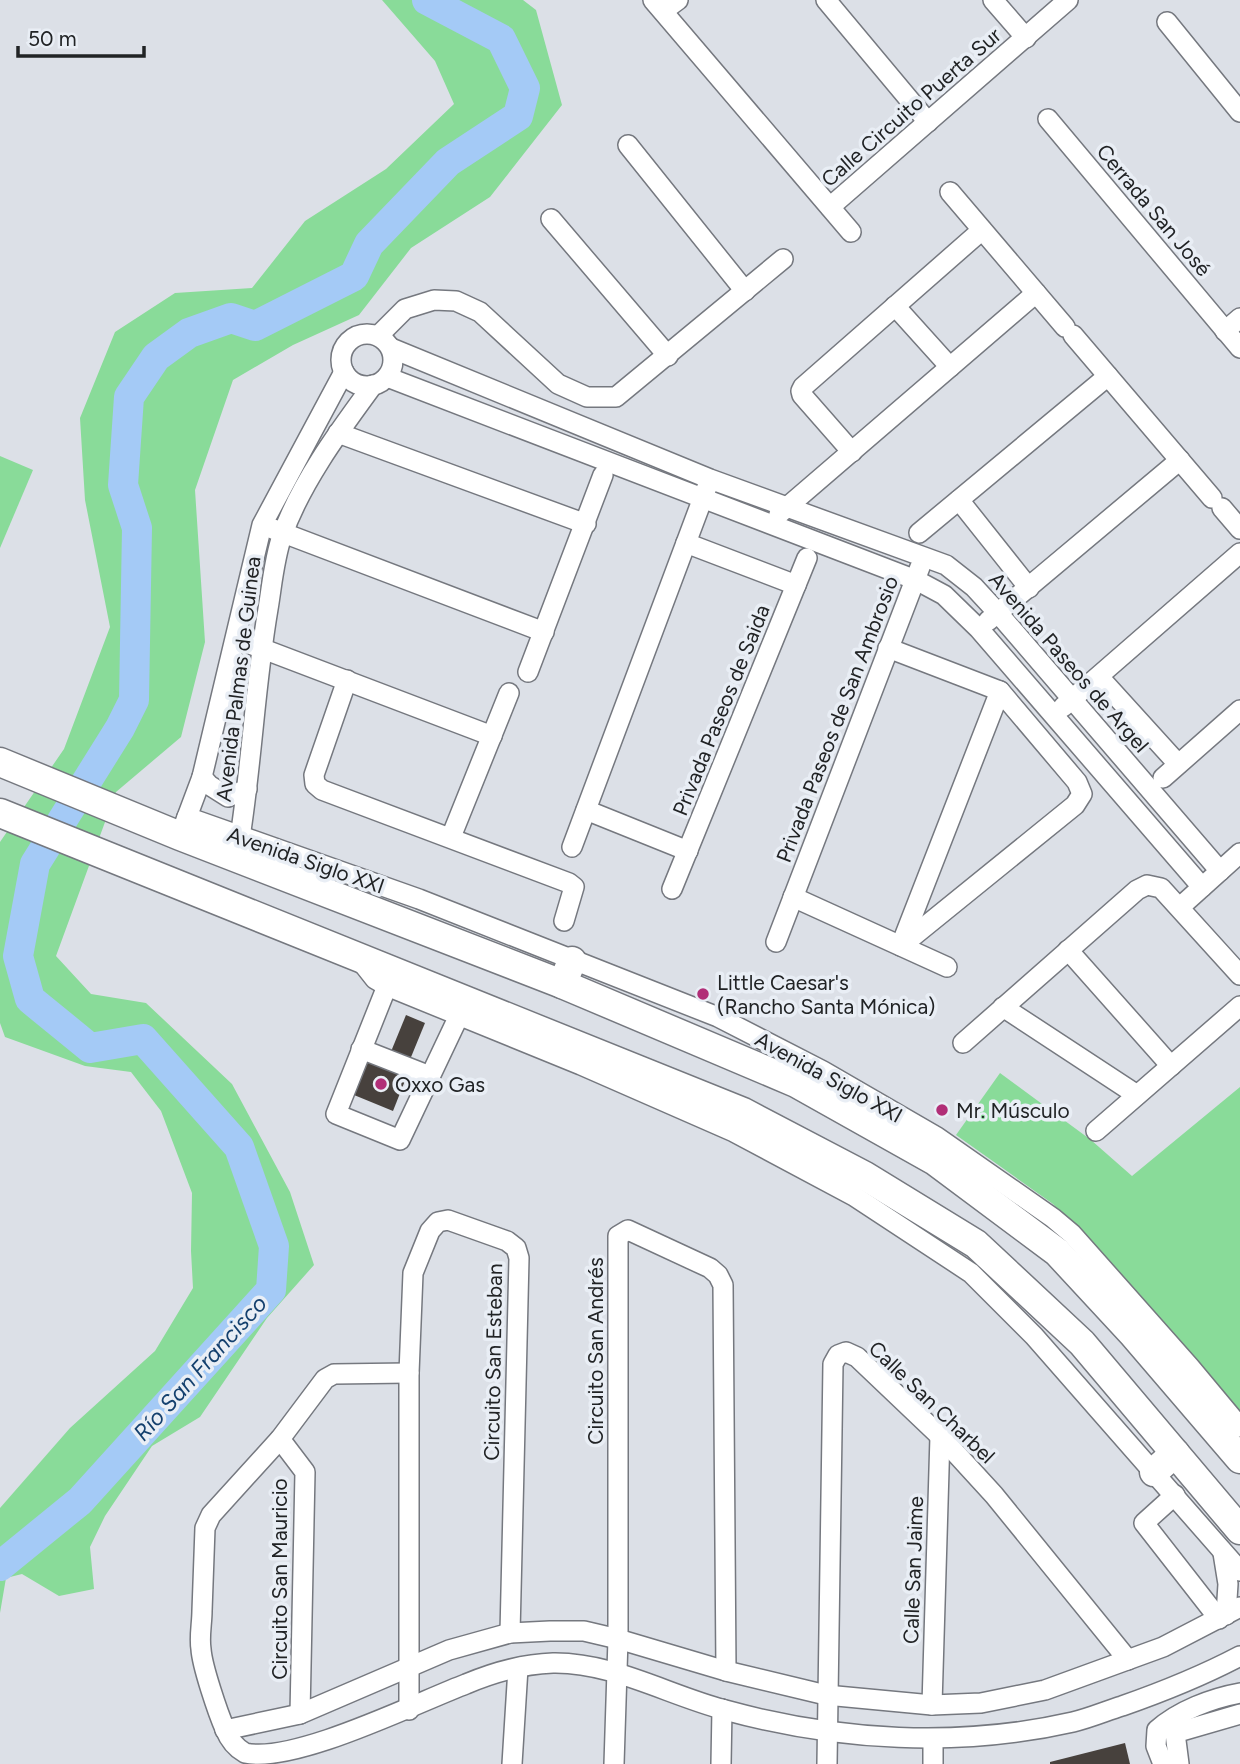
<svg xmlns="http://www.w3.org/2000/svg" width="1240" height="1764" font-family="Figtree,sans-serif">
<rect width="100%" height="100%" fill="#dce0e7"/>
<g fill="#89db99">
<path d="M382,0H523L536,10L562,105L490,197L411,248L359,315L293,345L233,380L195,490L205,642L181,737L116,792L56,956L91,994L146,1003L232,1084L290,1192L314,1265L267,1318L200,1417L152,1446L105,1516L90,1547L94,1589L59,1596L22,1574L6,1578L0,1613V1508L70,1428L155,1351L193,1288L191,1251L192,1193L161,1111L131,1072L85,1066L5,1037L0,1023V842L64,749L110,627L85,500L80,418L115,332L175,293L252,288L305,221L386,169L454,104L435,61Z"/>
<path d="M0,456L33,470L0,548Z"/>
<path d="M1000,1073L1091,1140L1132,1176L1240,1087V1411L1053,1204L956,1135Z"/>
</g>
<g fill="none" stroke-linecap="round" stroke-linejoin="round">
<path stroke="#a4caf6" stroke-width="30" d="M0,1566L80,1501L271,1290L274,1246L239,1147L143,1039L90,1048L30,999L18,956L35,864L120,728L134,700L137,528L123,485L129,397L156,357L189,333L231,318L255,326L354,276L369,244L448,162L518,116L525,88L501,39L427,0"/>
</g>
<g fill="#47413d">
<path d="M406,1015L425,1023L409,1062L390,1054Z"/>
<path d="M370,1057L408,1073L393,1111L354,1095Z"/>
<path d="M1125,1743L1130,1764H1050V1762Z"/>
</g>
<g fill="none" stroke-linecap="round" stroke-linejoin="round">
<g stroke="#75787f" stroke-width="22">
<g id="minor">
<path d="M653,0L851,232"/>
<path d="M826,0L928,122"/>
<path d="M993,0L1026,38"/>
<path d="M663,11L678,0"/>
<path d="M1167,22L1240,112"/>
<path d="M1048,119L1240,348"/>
<path d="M628,145L745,291"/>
<path d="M950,192L1065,327"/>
<path d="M830,207L1068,0"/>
<path d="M551,219L668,356"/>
<path d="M895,306L950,367"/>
<path d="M1225,331L1240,318"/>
<circle cx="367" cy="360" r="26"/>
<path d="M1073,335L1212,498"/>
<path d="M378,336L405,309L434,300L456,301L480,312L558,384L587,397H616L783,259"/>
<path d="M391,348L710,479L946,565L974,587L998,613L1220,871"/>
<path d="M387,377L916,580L944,595L979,629L1202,887"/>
<path d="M338,433L586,524"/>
<path d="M852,452L802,395L801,391L803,387L982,230"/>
<path d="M959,500L1029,588"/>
<path d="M1222,508L1240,529"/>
<path d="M779,514L1036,293"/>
<path d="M273,529L544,632"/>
<path d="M919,533L1108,376"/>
<path d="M686,543L796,585"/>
<path d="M988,621L1180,460"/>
<path d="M250,644L492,736"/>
<path d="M888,648L1000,691L1077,782L1082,794L1075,805L901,946"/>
<path d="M528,672L603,475"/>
<path d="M1099,677L1178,764"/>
<path d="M347,680L314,775L315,784L322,790L569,883L574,887L564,921"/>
<path d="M1063,707L1240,553"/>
<path d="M202,777L209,785L228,797L247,789"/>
<path d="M1163,778L1240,710"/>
<path d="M586,810L688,851"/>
<path d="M187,817L202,777L262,525L344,372"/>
<path d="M180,836L187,817L419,899L718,1017L823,1071L937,1137L1053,1218L1072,1234L1190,1367L1240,1427"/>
<path d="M240,837C252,761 255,685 268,609C272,585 274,559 282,536C301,482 340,430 373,385"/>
<path d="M451,837L509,693"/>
<path d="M572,847L707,487"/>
<path d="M672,889L807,558"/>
<path d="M793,897L947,967"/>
<path d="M1180,907L1240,853"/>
<path d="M776,942L920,567"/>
<path d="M901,945L1000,691"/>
<path d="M1068,950L1171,1066"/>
<path d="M360,960L375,979L387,986L581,1065L734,1132L854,1196L971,1273L1034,1336L1240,1571"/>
<path d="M387,986L336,1114L400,1140L465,1003"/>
<path d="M1003,1007L1137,1095"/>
<path d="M963,1043L1137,890L1147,885L1161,888L1240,975"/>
<path d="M361,1049L430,1076"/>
<path d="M1096,1131L1240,1006"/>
<path d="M409,1373L334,1374L325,1379L280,1439L211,1515L205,1528C204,1556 203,1583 202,1611C202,1623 199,1637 201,1649C202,1666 218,1713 225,1729C229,1739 236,1748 245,1753C294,1764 416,1703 466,1684C492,1673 524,1664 553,1663C612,1662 668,1695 725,1710C838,1741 959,1748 1073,1722C1090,1718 1106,1711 1122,1706C1162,1692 1202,1676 1240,1656"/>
<path d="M280,1439L305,1472L300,1714"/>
<path d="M1175,1495L1144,1523L1219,1619"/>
<path d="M1223,1553L1228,1584L1226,1615"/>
<path d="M932,1705L940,1436"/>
<path d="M409,1710V1373L413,1273L430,1231L438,1222L448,1220L507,1241L516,1248L519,1258L510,1633"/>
<path d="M225,1730L300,1714L449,1650L510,1633L550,1631H584L618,1639L726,1671L826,1695L932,1705L981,1703L1045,1690L1163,1647L1240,1607"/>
<path d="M512,1764L518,1668"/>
<path d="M614,1764L618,1639V1236L628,1230L710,1268L718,1275L723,1285L726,1671"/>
<path d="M721,1764L722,1709"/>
<path d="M827,1764L833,1364L838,1355L846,1352L857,1357L940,1436L994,1495L1128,1660"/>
<path d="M933,1764V1739"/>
<path d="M1163,1764L1156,1746L1157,1730C1178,1711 1212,1698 1240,1693"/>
<path d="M1179,1764L1175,1733L1240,1714"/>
</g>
</g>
<g stroke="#75787f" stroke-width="31">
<g id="highway">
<path d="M0,762L180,836L562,984L796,1083L935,1161L1057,1252L1132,1333L1240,1459"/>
<path d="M0,813L743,1112L865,1176L976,1244L1082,1343L1240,1530"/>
<path d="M562,984L572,961"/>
<path d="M1154,1472L1175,1453"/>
</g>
</g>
<use href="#minor" stroke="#fff" stroke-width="19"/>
<use href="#highway" stroke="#fff" stroke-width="28"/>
</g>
<g fill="#b12e77" stroke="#e9eef5" stroke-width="2.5">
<circle cx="703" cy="994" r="7"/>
<circle cx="381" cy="1084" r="7"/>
<circle cx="942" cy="1110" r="7"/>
</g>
<g text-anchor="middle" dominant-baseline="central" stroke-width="7" stroke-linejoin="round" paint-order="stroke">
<g font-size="21" fill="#212325" stroke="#e9eef5">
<text transform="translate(911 107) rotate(-41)">Calle Circuito Puerta Sur</text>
<text transform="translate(1154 210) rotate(50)">Cerrada San José</text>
<text transform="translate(1069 662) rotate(49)">Avenida Paseos de Argel</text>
<text transform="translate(238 679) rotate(-83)">Avenida Palmas de Guinea</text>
<text transform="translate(721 710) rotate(-68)">Privada Paseos de Saida</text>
<text transform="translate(837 719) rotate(-69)">Privada Paseos de San Ambrosio</text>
<text transform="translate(306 860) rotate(19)">Avenida Siglo XXI</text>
<text transform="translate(829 1077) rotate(29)">Avenida Siglo XXI</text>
<text transform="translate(595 1351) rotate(-90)">Circuito San Andrés</text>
<text transform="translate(493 1362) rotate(-89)">Circuito San Esteban</text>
<text transform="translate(932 1402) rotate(44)">Calle San Charbel</text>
<text transform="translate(913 1570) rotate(-88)">Calle San Jaime</text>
<text transform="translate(279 1579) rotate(-90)">Circuito San Mauricio</text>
</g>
<g font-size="21" fill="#212325" stroke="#e9eef5" text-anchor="start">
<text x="717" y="982">Little Caesar's<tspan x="717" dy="24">(Rancho Santa Mónica)</tspan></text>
<text x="395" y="1084">Oxxo Gas</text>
<text x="956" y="1110">Mr. Músculo</text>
</g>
<g font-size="23" font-style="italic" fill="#14406e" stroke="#e9eef5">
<text transform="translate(200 1368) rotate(-48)">Río San Francisco</text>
</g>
</g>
<path d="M18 46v10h126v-10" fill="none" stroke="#212325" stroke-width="3.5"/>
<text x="28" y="46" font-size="21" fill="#212325" stroke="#e9eef5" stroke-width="5" paint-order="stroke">50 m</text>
</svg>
